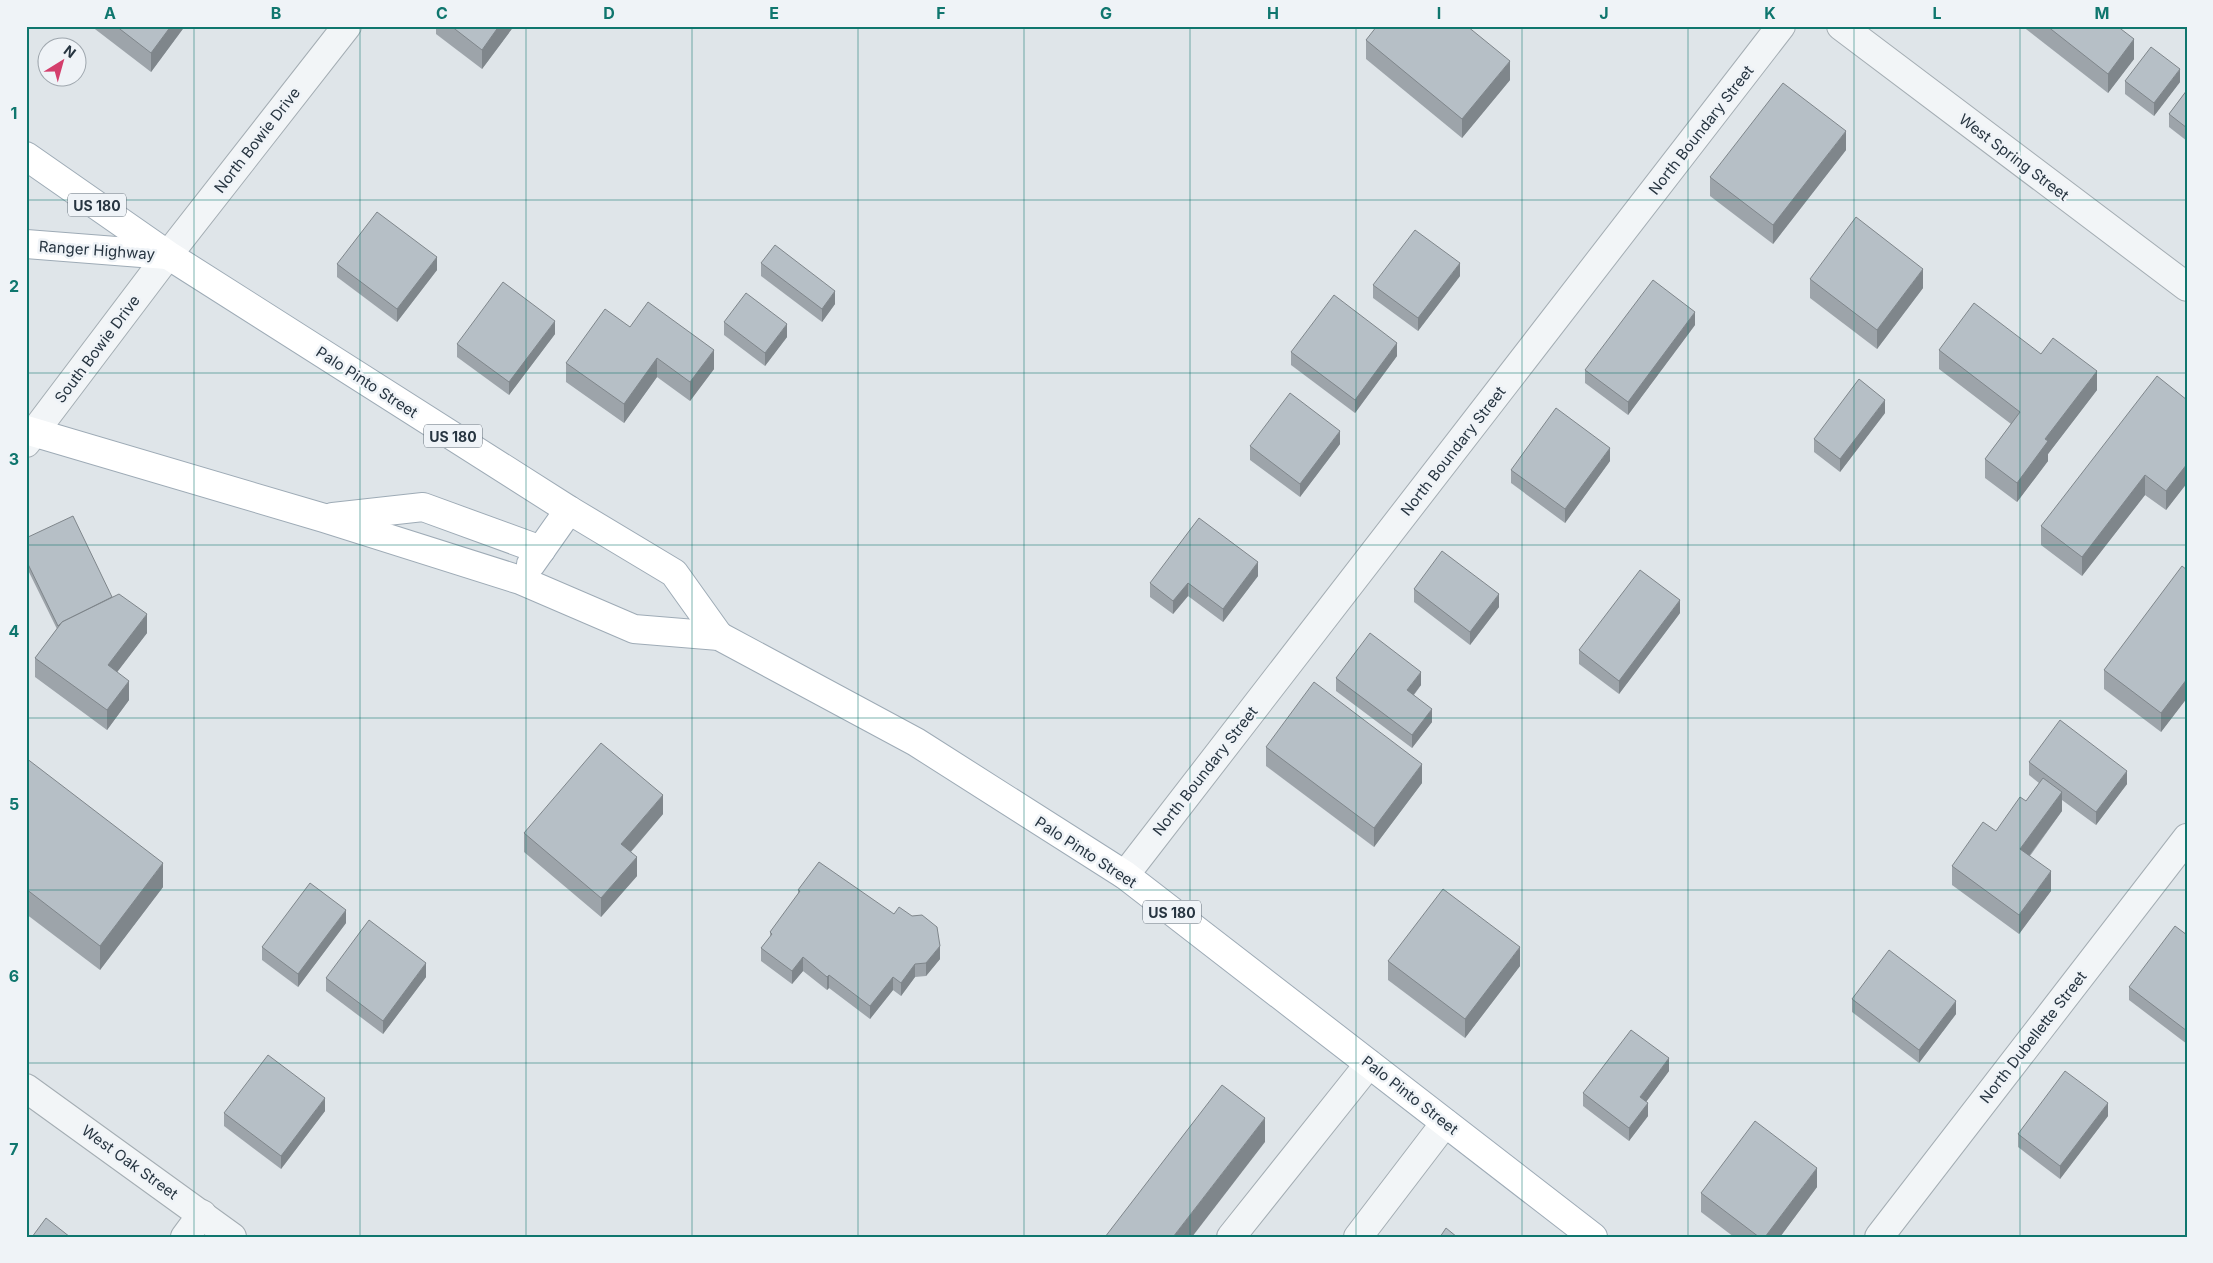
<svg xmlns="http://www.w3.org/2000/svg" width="2213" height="1263" font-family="Inter,sans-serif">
<rect width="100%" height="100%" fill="#dfe5e9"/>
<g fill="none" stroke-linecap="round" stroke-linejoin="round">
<g stroke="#a4adb3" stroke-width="30">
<g id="minor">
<path d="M1841,26L2187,287"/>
<path d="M26,443L168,255L347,26"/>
<path d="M1125,875L1781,26"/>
<path d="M26,1088L232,1237"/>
<path d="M185,1237L202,1214"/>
<path d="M1231,1237L1369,1064"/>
<path d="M1358,1237L1445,1123"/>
<path d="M1879,1237L2187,838"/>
</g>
</g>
<g stroke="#9eabb6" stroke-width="30">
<g id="major">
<path d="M26,156L168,255L569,510L674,573L719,636"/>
<path d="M26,244L167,255"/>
<path d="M26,430L324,518L520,580L634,629L719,636L916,742L1125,875L1593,1237"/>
<path d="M333,517L423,507L541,550"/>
<path d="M531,564L569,510"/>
</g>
</g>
<use href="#minor" stroke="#f2f5f7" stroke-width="28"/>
<use href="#major" stroke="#fff" stroke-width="28"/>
</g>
<g fill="#9da4aa">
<path d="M91,26H185L151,72Z"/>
<path d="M436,26H514L482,69L436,34Z"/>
<path d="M2022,26H2117L2134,59L2108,93Z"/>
<path d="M1366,40L1510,80L1462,138L1366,59Z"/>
<path d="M2125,81L2180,82L2154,116L2125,94Z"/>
<path d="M2187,90V141L2169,127V114Z"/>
<path d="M1846,150L1773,244L1710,196V177Z"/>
<path d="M761,263L835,304L822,322L761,276Z"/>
<path d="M337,264L437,270L397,322L337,277Z"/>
<path d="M1460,276L1418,331L1373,298V285Z"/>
<path d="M1810,279L1923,288L1877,349L1810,298Z"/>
<path d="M724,322L787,337L765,366L724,335Z"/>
<path d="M1695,325L1628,415L1585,383V370Z"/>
<path d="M630,327L714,369L690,401L657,377L624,423L566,382V363Z"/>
<path d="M555,334L509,395L457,357V344Z"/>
<path d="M1939,350L2041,354L2097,390L2048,454V461L2017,502L1985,478V459L2011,424L1939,369Z"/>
<path d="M1291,352L1397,356L1355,413L1291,365Z"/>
<path d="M2187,400V483L2166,510L2145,495L2082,576L2041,545V526Z"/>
<path d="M1885,413L1840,472L1814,452V439Z"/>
<path d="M1340,444L1300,497L1250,460V446Z"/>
<path d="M1610,461L1565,523L1511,483V470Z"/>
<path d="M26,538L112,597L147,633L117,672L129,700L107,730L35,677V658L57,629L26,566Z"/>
<path d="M2187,570V698L2161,732L2104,689V670Z"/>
<path d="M1258,576L1223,622L1188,596L1173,614L1150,597V583Z"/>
<path d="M1414,589L1499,607L1470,645L1414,602Z"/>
<path d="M1680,613L1619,694L1579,664V650Z"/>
<path d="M1336,678L1421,685L1414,695L1432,722L1412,748L1336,691Z"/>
<path d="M1266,747L1422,783L1374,847L1266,766Z"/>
<path d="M26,758L163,887L100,970L26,914Z"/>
<path d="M2029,762L2127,784L2096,825L2062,800V811L2030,856L2051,891L2019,934L1952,885V866L1996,831L2026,801L2039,783L2029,775Z"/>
<path d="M663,814L631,852L637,876L601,917L524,852V833Z"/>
<path d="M798,890L940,959L926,976L915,977L901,996L893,990L870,1019L829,988L827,990L803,971L792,984L761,961V948L770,937V932L798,895Z"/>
<path d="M346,923L298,987L262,960V947Z"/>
<path d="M2187,935V1044L2129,1000V987Z"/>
<path d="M1388,961L1520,966L1465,1038L1388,980Z"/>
<path d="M426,977L383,1034L326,991V978Z"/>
<path d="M1852,999L1956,1014L1919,1063L1852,1012Z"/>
<path d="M1669,1071L1646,1102L1648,1116L1629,1141L1583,1106V1093Z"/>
<path d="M325,1111L281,1169L224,1126V1113Z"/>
<path d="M2108,1116L2060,1179L2018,1147V1134Z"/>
<path d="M1817,1187L1780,1237H1734L1701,1212V1193Z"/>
</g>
<g fill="#7f868b">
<path d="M171,26H185L151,72V53Z"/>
<path d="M499,26H514L482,69V50Z"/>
<path d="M2134,39V59L2108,93V74Z"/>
<path d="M1510,61V80L1462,138V119Z"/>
<path d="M2180,69V82L2154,116V103Z"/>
<path d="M1846,131V150L1773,244V225Z"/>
<path d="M437,257V270L397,322V309Z"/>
<path d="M1460,263V276L1418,331V318Z"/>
<path d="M1923,269V288L1877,349V330Z"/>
<path d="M835,291V304L822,322V309Z"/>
<path d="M1695,312V325L1628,415V402Z"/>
<path d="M555,321V334L509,395V382Z"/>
<path d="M787,324V337L765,366V353Z"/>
<path d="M1397,343V356L1355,413V400Z"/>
<path d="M714,350V369L690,401V382Z"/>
<path d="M657,358V377L624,423V404Z"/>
<path d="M2097,371V390L2048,454V461L2017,502V483L2045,439Z"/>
<path d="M1885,400V413L1840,472V459Z"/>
<path d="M1340,431V444L1300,497V484Z"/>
<path d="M1610,448V461L1565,523V509Z"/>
<path d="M2187,464V483L2166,510V491Z"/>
<path d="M2145,475V495L2082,576V557Z"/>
<path d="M1258,562V576L1223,622V609Z"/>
<path d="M1188,583V596L1173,614V601Z"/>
<path d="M1499,594V607L1470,645V632Z"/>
<path d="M1680,600V613L1619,694V681Z"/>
<path d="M147,614V633L108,684V665Z"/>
<path d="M1421,672V685L1407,703V690Z"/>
<path d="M2187,679V698L2161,732V713Z"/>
<path d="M129,681V700L107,730V710Z"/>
<path d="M1432,709V722L1412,748V735Z"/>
<path d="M1422,764V783L1374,847V828Z"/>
<path d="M2127,771V784L2096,825V812Z"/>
<path d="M2062,792V811L2020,868V849Z"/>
<path d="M663,795V814L621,863V844Z"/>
<path d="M637,857V876L601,917V898Z"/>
<path d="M163,863V887L100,970V946Z"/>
<path d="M2051,871V891L2019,934V915Z"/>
<path d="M346,910V923L298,987V974Z"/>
<path d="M940,946V959L926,976V963Z"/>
<path d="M1520,947V966L1465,1038V1019Z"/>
<path d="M803,957V971L792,984V971Z"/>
<path d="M426,963V977L383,1034V1021Z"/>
<path d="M915,964V977L901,996V983Z"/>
<path d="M829,975V988L827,990V977Z"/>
<path d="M893,977V990L870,1019V1006Z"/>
<path d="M1956,1001V1014L1919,1063V1050Z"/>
<path d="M1669,1058V1071L1640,1110V1097Z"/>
<path d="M325,1098V1111L281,1169V1156Z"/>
<path d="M1648,1103V1116L1629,1141V1128Z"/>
<path d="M2108,1103V1116L2060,1179V1166Z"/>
<path d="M1265,1118V1142L1192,1237H1173Z"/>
<path d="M1817,1168V1187L1780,1237H1765Z"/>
</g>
<g fill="#b6bfc6" stroke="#7f868b">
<path d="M116,26H171L151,53Z"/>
<path d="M451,26H499L482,50Z"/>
<path d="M1377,26H1467L1510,61L1462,119L1366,40Z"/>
<path d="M2047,26H2117L2134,39L2108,74Z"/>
<path d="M2151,47L2180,69L2154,103L2125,81Z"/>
<path d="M1783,83L1846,131L1773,225L1710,177Z"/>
<path d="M2187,90V128L2169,114Z"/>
<path d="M377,212L437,257L397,309L337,264Z"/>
<path d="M1856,217L1923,269L1877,330L1810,279Z"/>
<path d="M1415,230L1460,263L1418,318L1373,285Z"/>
<path d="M775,245L835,291L822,309L761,263Z"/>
<path d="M1653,280L1695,312L1628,402L1585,370Z"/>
<path d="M503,282L555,321L509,382L457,344Z"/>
<path d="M746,293L787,324L765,353L724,322Z"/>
<path d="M1334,295L1397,343L1355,400L1291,352Z"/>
<path d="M648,302L714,350L690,382L657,358L624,404L566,363L605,309L630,327Z"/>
<path d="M1974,303L2041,354L2053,338L2097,371L2045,439L2048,441L2017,483L1985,459L2020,412L1939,350Z"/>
<path d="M2157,376L2187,400V464L2166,491L2145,475L2082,557L2041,526Z"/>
<path d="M1859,379L1885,400L1840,459L1814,439Z"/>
<path d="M1290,393L1340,431L1300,484L1250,446Z"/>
<path d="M1556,408L1610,448L1565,509L1511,470Z"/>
<path d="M73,516L112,597L62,622L58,626L26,560V538Z"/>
<path d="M1199,518L1258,562L1223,609L1188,583L1173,601L1150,583Z"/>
<path d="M1442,551L1499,594L1470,632L1414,589Z"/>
<path d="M2182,566L2187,570V679L2161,713L2104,670Z"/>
<path d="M1640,570L1680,600L1619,681L1579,650Z"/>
<path d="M119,594L147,614L108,665L129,681L107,710L35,658L62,622Z"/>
<path d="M1370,633L1421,672L1407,690L1432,709L1412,735L1336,678Z"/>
<path d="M1314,682L1422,764L1374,828L1266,747Z"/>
<path d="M2060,720L2127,771L2096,812L2029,762Z"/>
<path d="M601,743L663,795L621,844L637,857L601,898L524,833Z"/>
<path d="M26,758L163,863L100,946L26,889Z"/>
<path d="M2043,778L2062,792L2020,849L2051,871L2019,915L1952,866L1983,822L1996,831L2020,797L2026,801Z"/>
<path d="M819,862L894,914L899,907L912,916L922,915L937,927L940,946L926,963L915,964L901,983L893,977L870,1006L829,975L827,977L803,957L792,971L761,948L772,934L770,932L800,891L798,890Z"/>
<path d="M310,883L346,910L298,974L262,947Z"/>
<path d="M1443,889L1520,947L1465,1019L1388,961Z"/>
<path d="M369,920L426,963L383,1021L326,978Z"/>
<path d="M2175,926L2187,935V1031L2129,987Z"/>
<path d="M1889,950L1956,1001L1919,1050L1852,999Z"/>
<path d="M1631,1030L1669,1058L1640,1097L1648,1103L1629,1128L1583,1093Z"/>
<path d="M268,1055L325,1098L281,1156L224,1113Z"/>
<path d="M2065,1071L2108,1103L2060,1166L2018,1134Z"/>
<path d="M1222,1085L1265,1118L1173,1237H1105Z"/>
<path d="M1755,1121L1817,1168L1765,1237H1759L1701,1193Z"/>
<path d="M46,1218L70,1237H32Z"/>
<path d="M1446,1228L1457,1237H1440Z"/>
</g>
<path fill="none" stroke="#0f766e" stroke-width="1" stroke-opacity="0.55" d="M194,26V1237M360,26V1237M526,26V1237M692,26V1237M858,26V1237M1024,26V1237M1190,26V1237M1356,26V1237M1522,26V1237M1688,26V1237M1854,26V1237M2020,26V1237M26,200H2187M26,373H2187M26,545H2187M26,718H2187M26,890H2187M26,1063H2187"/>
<g text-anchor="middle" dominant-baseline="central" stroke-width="5" stroke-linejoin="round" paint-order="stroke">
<g fill="#eff3f7" stroke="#636e78" stroke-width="1">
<rect x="68" y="193.5" width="58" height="23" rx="4"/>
<rect x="424" y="424.5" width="58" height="23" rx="4"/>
<rect x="1143" y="900.5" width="58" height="23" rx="4"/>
</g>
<g font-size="14" font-weight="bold" fill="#273541">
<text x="97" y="205">US 180</text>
<text x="453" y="436">US 180</text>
<text x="1172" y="912">US 180</text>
</g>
<g font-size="15" fill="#273541" stroke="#eff3f7">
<text transform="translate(1701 130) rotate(-52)">North Boundary Street</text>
<text transform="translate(257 140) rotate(-52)">North Bowie Drive</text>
<text transform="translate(2014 157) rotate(37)">West Spring Street</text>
<text transform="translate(97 250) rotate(4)">Ranger Highway</text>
<text transform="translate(97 349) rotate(-53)">South Bowie Drive</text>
<text transform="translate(367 382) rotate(33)">Palo Pinto Street</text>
<text transform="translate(1453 451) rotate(-52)">North Boundary Street</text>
<text transform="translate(1205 771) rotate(-52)">North Boundary Street</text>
<text transform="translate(1086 852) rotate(33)">Palo Pinto Street</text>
<text transform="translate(2033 1037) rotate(-52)">North Dubellette Street</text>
<text transform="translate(1410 1095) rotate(38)">Palo Pinto Street</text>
<text transform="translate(130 1162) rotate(36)">West Oak Street</text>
</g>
</g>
<rect width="2213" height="1263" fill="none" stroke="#eff3f7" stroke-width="55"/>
<g transform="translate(62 62) rotate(37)"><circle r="24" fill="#eff3f7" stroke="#9fa7ae"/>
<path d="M0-4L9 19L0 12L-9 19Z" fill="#d43e6c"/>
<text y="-8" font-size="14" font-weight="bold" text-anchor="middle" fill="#273541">N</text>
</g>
<rect x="28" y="28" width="2158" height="1208" fill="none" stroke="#0f766e" stroke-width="2"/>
<g font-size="16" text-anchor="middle" font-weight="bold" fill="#0f766e">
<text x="110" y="19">A</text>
<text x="276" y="19">B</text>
<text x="442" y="19">C</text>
<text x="609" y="19">D</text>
<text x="774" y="19">E</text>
<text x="941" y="19">F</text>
<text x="1106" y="19">G</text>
<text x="1273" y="19">H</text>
<text x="1439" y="19">I</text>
<text x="1604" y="19">J</text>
<text x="1770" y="19">K</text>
<text x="1937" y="19">L</text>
<text x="2102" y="19">M</text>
<text x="14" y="119">1</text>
<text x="14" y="292">2</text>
<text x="14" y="465">3</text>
<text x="14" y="637">4</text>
<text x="14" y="810">5</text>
<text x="14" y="982">6</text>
<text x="14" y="1155">7</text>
</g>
</svg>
